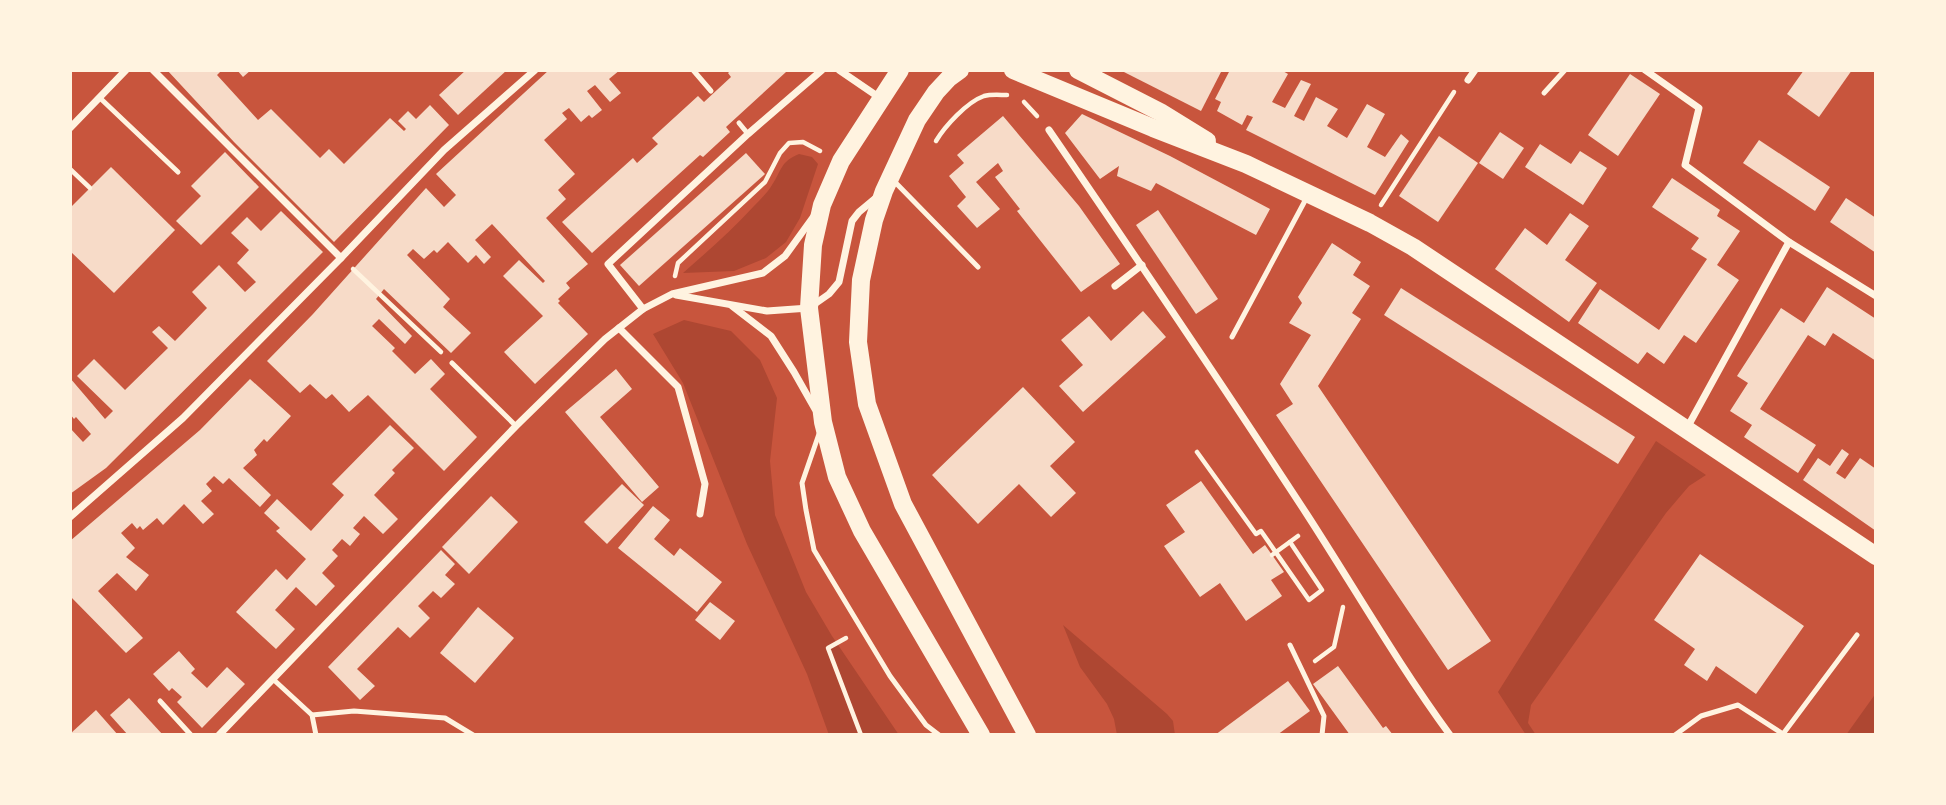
<svg xmlns="http://www.w3.org/2000/svg" width="1946" height="805" font-family="Inter,sans-serif">
<rect width="100%" height="100%" fill="#c8553d"/>
<g fill="#ae4732">
<path d="M799,154L812,157L818,164L800,218L786,242L766,258L734,271L683,273C707,252 732,230 754,206C760,200 767,193 772,185C782,170 780,162 799,154Z"/>
<path d="M684,320L731,331L760,360L777,398L770,461L775,515L806,592L832,636L899,735H829L807,674L747,544L683,383L653,334Z"/>
<path d="M1656,441L1706,475L1689,486L1666,513L1531,705L1528,723L1536,735H1526L1498,692Z"/>
<path d="M1063,625L1167,714L1173,721L1175,735H1117L1114,719L1107,704L1080,667Z"/>
<path d="M1876,693V735H1846Z"/>
</g>
<g fill="#f7dbc8">
<path d="M167,70H222L217,75L258,120L271,109L320,158L329,149L344,164L390,118L404,131L406,129L398,121L408,111L416,119L430,105L449,125L334,242L234,142Z"/>
<path d="M237,70H251L243,77Z"/>
<path d="M466,70H507L458,115L439,95Z"/>
<path d="M549,70H620L609,79L621,93L610,102L595,85L587,91L602,110L592,118L589,115L581,122L569,108L562,113L567,119L544,140L575,174L558,190L566,199L546,218L588,264L566,283L570,288L558,299L560,301L558,303L588,334L535,384L504,352L543,316L503,276L519,260L543,283L545,281L492,224L475,240L491,257L484,264L476,255L468,263L448,242L437,253L434,250L424,259L413,249L407,255L450,299L443,307L471,333L451,353L384,289L376,299L412,336L405,344L379,319L372,326L395,348L392,351L415,374L431,359L445,374L430,389L477,437L444,471L368,395L349,412L332,394L326,399L310,384L300,393L267,361L313,314L426,188L444,207L456,195L436,174Z"/>
<path d="M731,70H784L786,72L726,127L730,132L703,157L700,155L592,253L562,222L633,158L637,163L658,144L652,138L698,96L704,102L731,77L728,73Z"/>
<path d="M1120,70H1222L1201,111Z"/>
<path d="M1230,70H1281L1288,74L1272,102L1285,108L1301,80L1311,84L1294,116L1304,121L1316,97L1338,109L1327,126L1347,138L1367,104L1385,114L1367,147L1385,157L1401,134L1409,141L1375,195L1246,130L1253,117L1247,115L1242,125L1217,111L1221,102L1215,99Z"/>
<path d="M1804,70H1852L1819,117L1787,94Z"/>
<path d="M1630,74L1660,94L1618,156L1588,135Z"/>
<path d="M1082,114L1170,156L1270,209L1256,235L1156,183L1151,191L1117,176L1119,166L1100,179L1065,133Z"/>
<path d="M1003,116L1079,206L1120,264L1081,292L1017,211L1020,209L995,177L1003,171L998,163L976,182L1000,209L977,228L957,206L966,197L949,176L964,163L957,155Z"/>
<path d="M1500,132L1524,148L1503,179L1479,163Z"/>
<path d="M1439,136L1478,163L1438,222L1399,196Z"/>
<path d="M1759,140L1830,187L1815,211L1743,163Z"/>
<path d="M1540,144L1571,164L1580,151L1607,168L1583,205L1525,167Z"/>
<path d="M225,152L259,187L201,245L176,221L201,196L191,186Z"/>
<path d="M746,153L765,174L639,286L620,265Z"/>
<path d="M111,167L175,230L114,293L70,251V208Z"/>
<path d="M1672,178L1720,210L1717,216L1740,231L1717,265L1739,280L1696,343L1684,335L1664,364L1647,352L1638,364L1578,323L1600,289L1659,330L1707,259L1691,249L1699,238L1652,207Z"/>
<path d="M1846,198L1876,218V253L1830,222Z"/>
<path d="M1158,210L1218,299L1196,314L1136,225Z"/>
<path d="M281,211L323,252L106,468L70,494V428L83,442L91,434L76,417L74,419L70,414V378L105,419L113,411L77,376L94,359L125,390L168,348L152,332L159,326L175,341L207,308L192,292L219,265L245,292L256,282L237,263L249,250L231,233L247,217L261,231Z"/>
<path d="M1570,213L1589,226L1565,260L1597,283L1569,322L1495,269L1525,228L1547,245Z"/>
<path d="M1332,243L1361,262L1353,275L1370,286L1352,313L1361,319L1318,386L1491,641L1448,670L1276,415L1293,404L1280,384L1311,335L1289,323L1302,303L1298,297Z"/>
<path d="M1827,287L1876,319V361L1833,333L1825,346L1808,335L1760,409L1816,445L1798,473L1744,437L1752,425L1730,411L1748,383L1737,376L1781,308L1804,323Z"/>
<path d="M1401,288L1635,437L1618,464L1384,315Z"/>
<path d="M1143,311L1166,337L1083,412L1059,386L1083,365L1061,340L1089,316L1111,341Z"/>
<path d="M616,369L632,389L600,417L659,487L642,502L565,412Z"/>
<path d="M250,379L291,416L267,442L264,439L254,450L257,455L243,468L271,495L260,507L229,478L223,484L214,476L206,484L212,491L201,501L214,514L203,524L184,504L163,525L157,518L143,530L140,526L137,529L132,523L121,533L135,548L126,557L149,575L136,591L117,573L98,591L143,638L126,653L70,596V541L200,430Z"/>
<path d="M1023,387L1075,442L1050,466L1076,493L1051,517L1019,484L978,524L932,475Z"/>
<path d="M390,425L414,448L392,470L395,473L374,495L398,519L383,534L364,516L353,528L360,534L350,546L342,539L332,550L338,556L322,573L335,586L316,606L296,587L275,610L295,629L276,649L236,612L276,569L287,580L306,559L276,531L280,528L264,513L277,499L311,531L344,495L332,484Z"/>
<path d="M1842,449L1849,454L1836,473L1845,479L1860,458L1876,469V531L1803,480L1818,458L1830,466Z"/>
<path d="M1201,481L1253,554L1265,545L1284,572L1271,580L1282,596L1246,621L1220,583L1200,597L1164,546L1185,532L1166,505Z"/>
<path d="M622,484L644,505L607,544L584,522Z"/>
<path d="M491,496L518,522L469,574L442,547Z"/>
<path d="M653,506L670,520L654,539L674,556L680,548L722,582L697,612L618,548Z"/>
<path d="M441,550L455,564L445,575L455,584L441,598L433,591L418,606L430,618L410,638L398,627L357,669L375,686L360,700L328,667Z"/>
<path d="M1700,554L1804,626L1756,694L1716,666L1707,681L1684,665L1695,649L1654,620Z"/>
<path d="M710,602L735,621L720,640L695,620Z"/>
<path d="M478,607L514,638L475,683L440,653Z"/>
<path d="M179,651L195,669L191,673L207,688L227,667L245,684L202,728L177,702L182,697L172,688L169,691L153,674Z"/>
<path d="M1338,666L1383,728L1386,726L1393,735H1350L1313,684Z"/>
<path d="M1288,681L1310,711L1277,735H1215Z"/>
<path d="M129,698L163,735H128L110,715Z"/>
<path d="M96,710L118,735H70V734Z"/>
</g>
<g fill="none" stroke-linecap="round" stroke-linejoin="round">
<g stroke="#fff3e0" stroke-width="4.5">
<path d="M1024,102L1037,116"/>
<path d="M936,141C945,126 967,102 984,96C991,94 1000,95 1007,95"/>
<path d="M70,169L90,188"/>
<path d="M1381,205L1454,92"/>
<path d="M353,269L441,352"/>
<path d="M675,276L678,263L765,182L780,153L789,143L803,142L820,151"/>
<path d="M1197,452L1256,534L1261,531L1309,600L1322,590L1290,542"/>
<path d="M1272,555L1298,536"/>
<path d="M846,638L828,648L861,735"/>
<path d="M1315,661L1334,647L1343,607"/>
</g>
<g stroke="#fff3e0" stroke-width="5">
<path d="M693,70L711,91"/>
<path d="M1544,93L1565,70"/>
<path d="M100,98L178,172"/>
<path d="M739,123L748,134"/>
<path d="M892,179L978,267"/>
<path d="M1232,337L1307,197"/>
<path d="M452,363L516,426"/>
<path d="M820,431L802,483L806,510L814,550L890,676L926,725L939,735"/>
<path d="M1290,645L1324,716L1322,735"/>
<path d="M274,680L312,715L316,735"/>
<path d="M160,701L191,735"/>
<path d="M312,715L354,711L445,718L473,735"/>
<path d="M1675,735L1701,716L1738,705L1783,734L1857,635"/>
</g>
<g stroke="#fff3e0" stroke-width="7">
<path d="M153,70L341,258"/>
<path d="M839,70L880,98"/>
<path d="M1645,70L1699,108L1685,165L1789,242L1876,296"/>
<path d="M1468,80L1475,70"/>
<path d="M70,128L126,70"/>
<path d="M1049,130C1136,257 1222,384 1306,513C1354,587 1398,664 1450,735"/>
<path d="M1115,286L1142,265"/>
<path d="M676,295L767,311L809,308L829,294L839,282L852,221L859,212L877,197"/>
<path d="M732,306L771,336L794,372L815,409"/>
<path d="M643,309L608,264L748,134L822,70"/>
<path d="M619,328L678,387L705,484L700,514"/>
<path d="M1687,428L1789,242"/>
<path d="M70,517L183,418L341,258L444,150L535,70"/>
<path d="M219,735L516,426L605,339L643,309L672,294L763,273L785,256L814,216"/>
</g>
<g stroke="#fff3e0" stroke-width="18">
<path d="M900,70L841,161L822,205L813,245L809,308L823,422L837,477L862,531L981,735"/>
<path d="M960,70L949,78L936,92L917,120L884,191L874,220L861,280L858,342L867,404L903,504L1027,735"/>
<path d="M1013,70L1153,128L1246,164L1370,223L1413,247L1876,556"/>
<path d="M1078,70L1160,112L1207,141"/>
</g>
</g>
<rect width="1946" height="805" fill="none" stroke="#fff3e0" stroke-width="144"/>
</svg>
